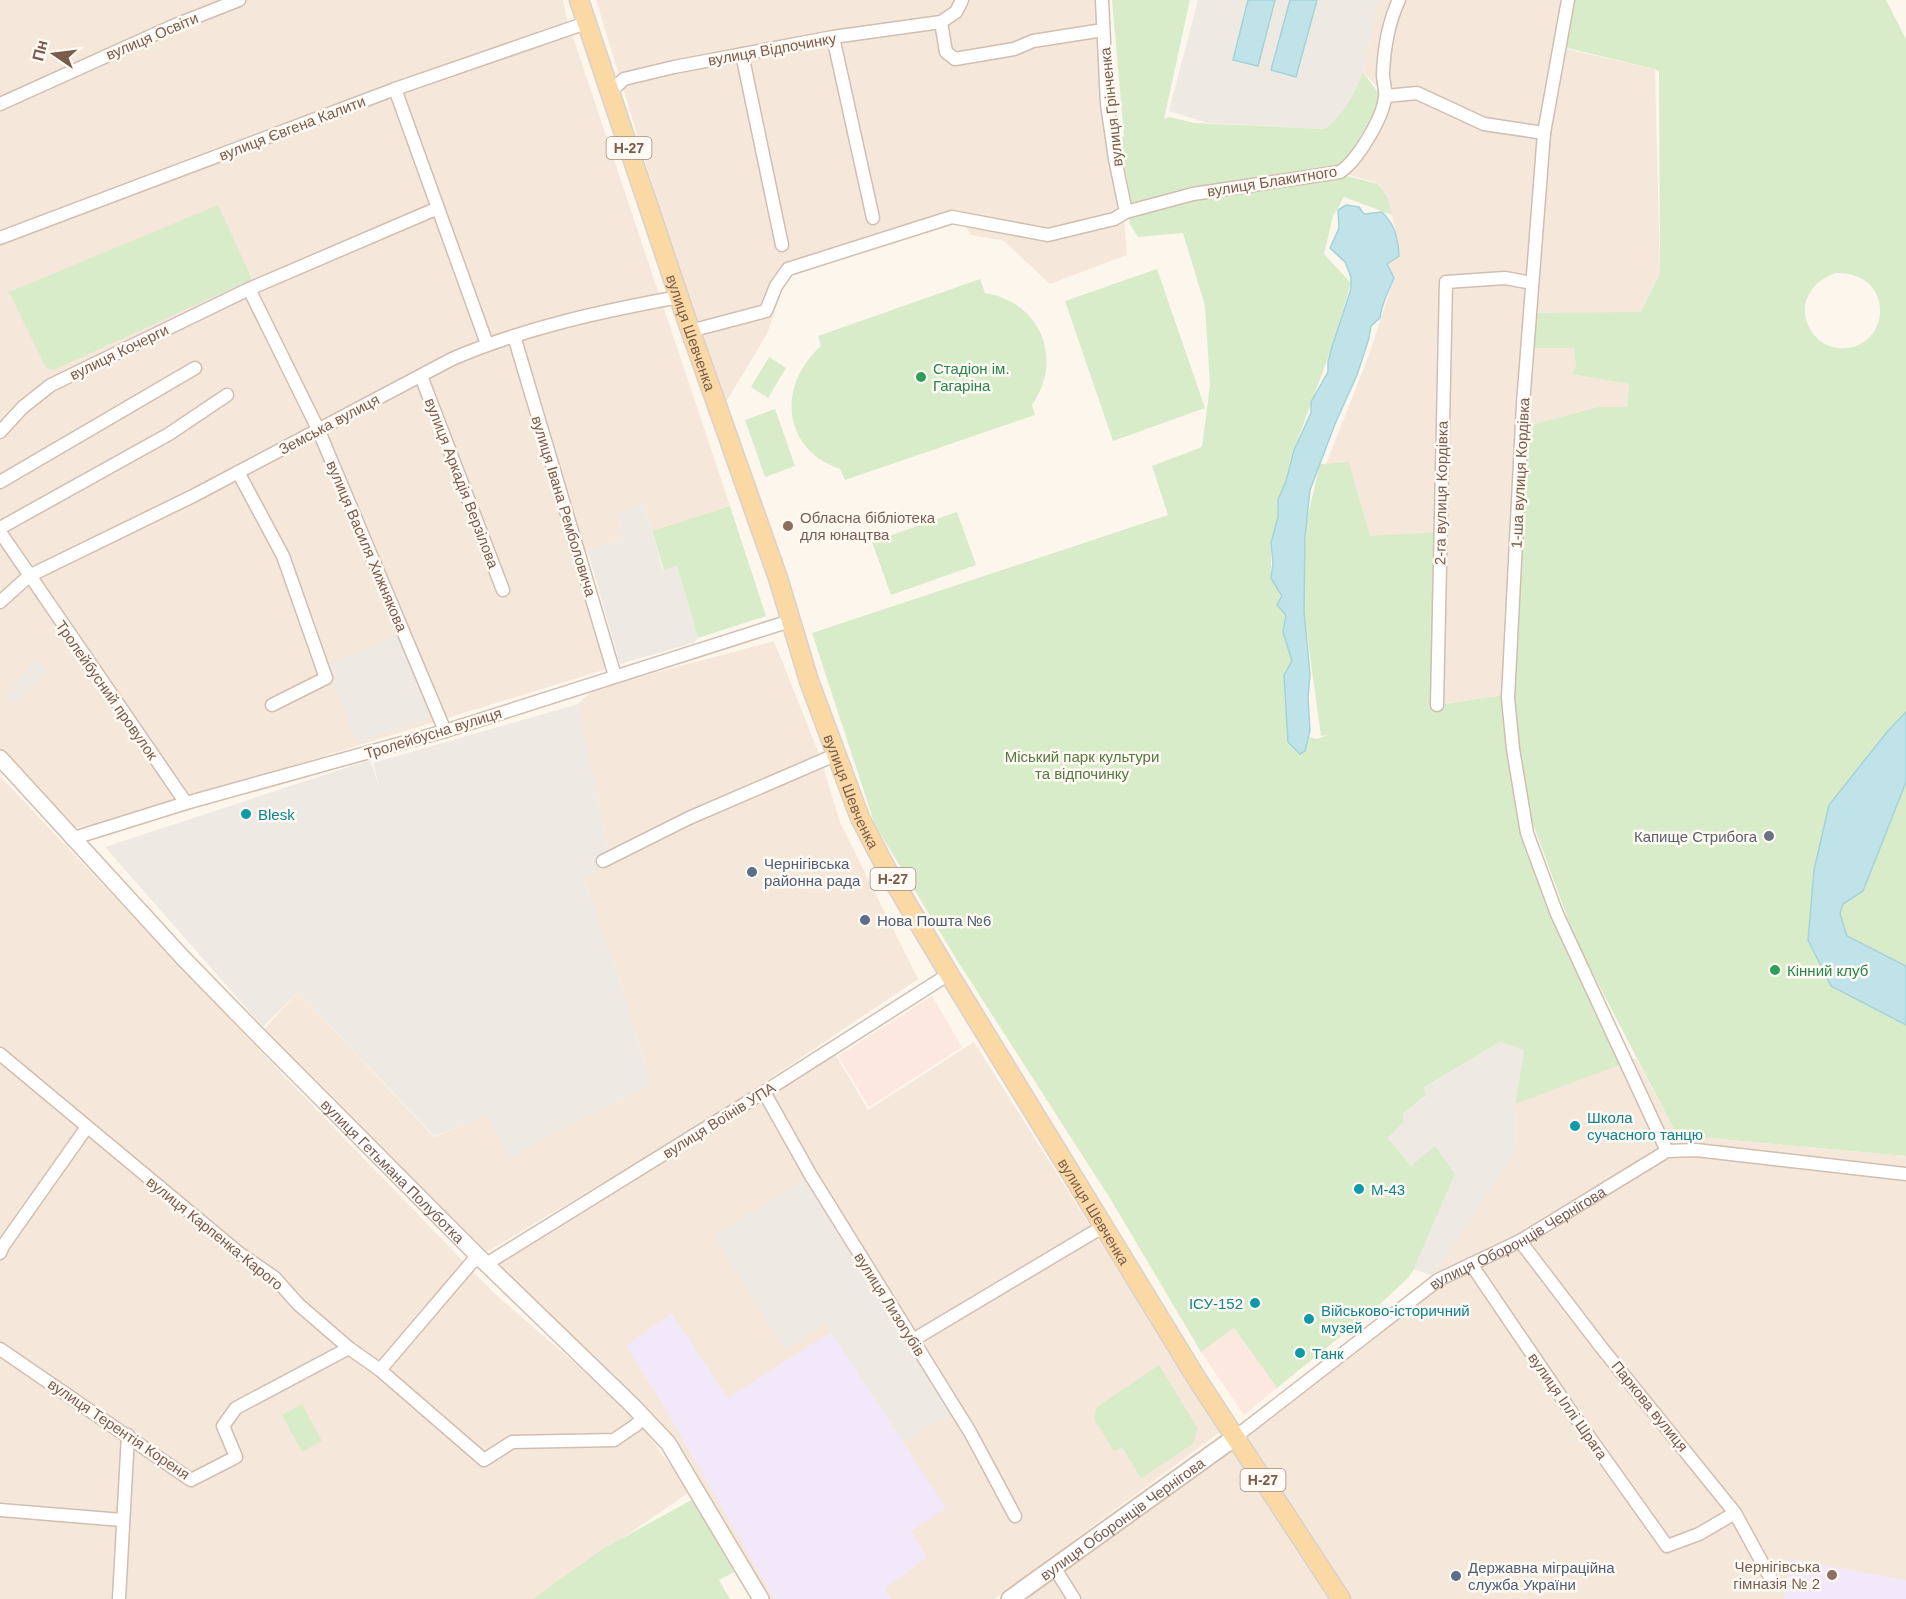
<svg xmlns="http://www.w3.org/2000/svg" width="1906" height="1599" font-family="Arial,sans-serif">
<rect width="100%" height="100%" fill="#fdf6ec"/>
<g fill="#f5e8da">
<path d="M0,0H563L567,19L730,506L652,531L644,504L617,512L624,538L587,549L607,669L178,801L103,823L72,828L0,752Z"/>
<path d="M596,0H1108L1127,255L1050,284L1004,241L971,235L958,214L791,264L767,334L723,407L697,330Z"/>
<path d="M1379,0H1565L1557,47L1655,69L1660,273L1641,312L1575,348L1576,367L1573,373L1629,384L1627,407H1599L1503,695L1437,705L1370,536L1349,462L1326,464L1369,355L1394,278L1387,264L1398,240L1392,215L1379,184L1340,172L1385,96L1363,72Z"/>
<path d="M774,641L819,754L840,822L918,979L710,1119L485,1253L264,1029L298,992L434,1137L487,1115L512,1159L542,1138L651,1085L620,980L583,878L613,863L608,848L578,704L594,689Z"/>
<path d="M0,776L259,1050L492,1291L632,1413L690,1492L533,1599H0Z"/>
<path d="M974,1042L1220,1432L994,1599H764L659,1428L494,1266L834,1052L868,1110Z"/>
<path d="M1636,1058L1677,1135L1906,1156V1599H1347L1240,1439L1433,1276L1516,1150L1515,1104Z"/>
<path d="M1230,1448L1336,1599H1020Z"/>
</g>
<g fill="#fde8e0">
<path d="M932,996L962,1047L869,1107L838,1056Z"/>
<path d="M1234,1328L1277,1388L1244,1415L1201,1352Z"/>
</g>
<g fill="#efe9e4">
<path d="M1198,0H1379L1363,72L1351,102L1337,118L1325,129L1208,123L1169,111Z"/>
<path d="M644,504L663,570L677,566L698,638L693,643L620,664L587,549L624,538L617,512Z"/>
<path d="M398,635L431,718L357,742L326,666Z"/>
<path d="M35,659L47,672L14,703L5,696Z"/>
<path d="M578,704L608,848L613,863L583,878L620,980L651,1085L542,1138L512,1159L487,1116L434,1136L298,992L263,1027L105,847L370,760L380,789L373,763Z"/>
<path d="M1500,1042L1524,1050L1515,1104L1516,1150L1433,1276L1414,1269L1455,1174L1411,1166L1388,1138L1403,1123V1114L1426,1096L1422,1089Z"/>
<path d="M808,1177L955,1410L902,1444L826,1324L785,1350L714,1236Z"/>
</g>
<g fill="#f3e8fa">
<path d="M672,1313L727,1398L831,1332L946,1508L911,1531L927,1557L885,1589L891,1599H774L660,1400L626,1346Z"/>
<path d="M1790,1559L1906,1580V1599H1784Z"/>
</g>
<g fill="#d8ecc9" fill-rule="evenodd">
<path d="M1112,0H1190L1164,119L1170,117L1194,123L1325,129C1346,111 1353,97 1363,72L1382,98L1339,174L1378,184L1387,197L1392,215L1344,197L1333,216L1324,254L1351,283L1332,347L1290,460L1286,481L1278,500V517L1271,541V578L1282,596L1278,604L1286,615L1283,632L1292,661L1284,675L1288,742L1305,751L1309,737L1317,739L1328,735L1321,736L1304,612L1306,524L1320,464L1349,462L1370,536L1440,532L1438,705L1503,695L1520,833L1580,964L1622,1064L1515,1104L1524,1050L1500,1042L1423,1088L1426,1095L1403,1114V1123L1388,1138L1411,1166L1435,1146L1455,1174L1414,1269L1408,1278L1378,1306L1277,1388L1234,1328L1201,1352L1111,1200L957,960L875,825L812,633L1168,515L1152,466L1202,447L1210,385L1205,306L1183,233L1138,237L1129,223L1130,194L1119,139L1124,136Z"/>
<path d="M1575,0H1886L1906,39V712L1887,732L1814,870L1808,940L1831,986L1906,1025V1156L1677,1135L1576,941L1525,802L1514,722V660L1527,426L1599,407H1627L1629,384L1572,374L1576,367L1574,348H1533L1530,339L1535,313L1641,312L1660,273L1659,72L1655,69L1563,47ZM1836,273C1900,273 1889,354 1837,348C1825,346 1814,338 1809,327C1797,303 1813,280 1836,273Z"/>
<path d="M218,205L252,279L54,370L46,368L9,292Z"/>
<path d="M1157,269L1205,408L1113,441L1065,301Z"/>
<path d="M980,279L985,293C1041,302 1064,359 1032,405L1035,415L845,480L840,469C830,465 820,461 812,453C778,421 790,373 821,346L818,336Z"/>
<path d="M769,357L786,368L768,398L751,387Z"/>
<path d="M775,409L795,466L765,477L745,420Z"/>
<path d="M730,506L766,616L698,638L677,566L664,570L652,531Z"/>
<path d="M957,512L976,565L891,595L872,542Z"/>
<path d="M1906,782V966L1847,936L1840,914L1842,904L1863,891Z"/>
<path d="M1159,1365L1198,1429L1193,1444L1141,1478L1122,1447L1114,1451L1094,1419L1097,1407Z"/>
<path d="M302,1404L322,1441L302,1452L282,1415Z"/>
<path d="M693,1499L734,1572L719,1580L730,1599H533L601,1550Z"/>
</g>
<g fill="#bfe3e8" stroke="#a5d3da" stroke-width="1.5">
<path d="M1248,0H1275L1258,66L1233,60Z"/>
<path d="M1290,0H1317L1296,77L1271,70Z"/>
<path d="M1346,205L1359,207L1364,214L1382,212C1395,225 1398,237 1399,256L1387,264L1394,278C1389,290 1381,305 1380,318L1371,326L1369,338L1357,375L1335,424L1310,490L1305,536L1304,612L1310,674L1308,698L1310,730L1305,751L1300,754L1288,742L1284,675L1292,661L1283,632L1286,615L1277,605L1282,596L1271,578L1273,563L1271,543L1278,517V500L1286,481L1294,450L1311,413V402L1328,372V362L1332,347L1351,289V277L1345,262L1330,248L1339,228L1338,210Z"/>
<path d="M1906,712V782L1863,891L1843,904L1840,914L1847,936L1906,966V1025L1831,986L1808,940L1814,870L1829,805L1887,732Z"/>
</g>
<g fill="none" stroke-linecap="round" stroke-linejoin="round">
<g stroke="#d1beb0" stroke-width="15">
<g id="minor">
<path d="M1102,0L1107,104L1115,159L1126,212"/>
<path d="M1568,0L1544,133L1523,404L1508,698L1513,749L1527,833L1557,914L1667,1151"/>
<path d="M941,22L946,52L955,59L1014,49L1033,41L1103,30"/>
<path d="M833,37L873,218"/>
<path d="M742,54L782,245"/>
<path d="M395,89L487,344"/>
<path d="M610,92L624,79L674,67L833,37L941,22L956,12L962,0"/>
<path d="M1386,96L1417,93L1484,124L1544,133"/>
<path d="M0,104L173,26L239,0"/>
<path d="M438,208L249,289L318,429L445,731"/>
<path d="M0,238L395,89L586,23"/>
<path d="M690,331L766,311L776,286L788,269L952,217L1048,235L1114,219L1126,212L1193,194L1340,172C1357,161 1383,118 1385,97C1386,89 1383,81 1383,74C1384,50 1389,21 1399,0"/>
<path d="M514,336L615,676"/>
<path d="M421,376L503,590"/>
<path d="M0,432L23,407L51,385L249,289"/>
<path d="M238,472L283,556L326,678L272,705"/>
<path d="M0,482L195,368"/>
<path d="M0,528L169,434L227,395"/>
<path d="M0,532L186,803"/>
<path d="M0,602L29,576L193,496L452,359C524,328 602,311 679,297"/>
<path d="M1437,705L1446,282L1505,278L1532,283"/>
<path d="M74,838L186,803L445,731L790,621"/>
<path d="M603,861L689,818L835,755"/>
<path d="M0,1054L239,1253L275,1278L298,1304L349,1348L380,1370L484,1460L512,1442L614,1440L636,1425L643,1417"/>
<path d="M764,1092L810,1174L970,1432L1015,1516"/>
<path d="M1520,1241L1601,1347L1735,1513L1770,1577"/>
<path d="M0,1253L3,1246L87,1127"/>
<path d="M1471,1264L1568,1407L1667,1546L1699,1534L1735,1513"/>
<path d="M488,1265L491,1261L764,1092L949,974"/>
<path d="M913,1340L1104,1226"/>
<path d="M0,1349L191,1480L236,1457L223,1426L236,1408L349,1348"/>
<path d="M380,1370L472,1262L481,1259"/>
<path id="s1" d="M1234,1438L1438,1280L1520,1241L1667,1151L1696,1150L1906,1174"/>
<path d="M0,1510L122,1520"/>
<path d="M1054,1567L1074,1599"/>
<path d="M119,1599L128,1435"/>
</g>
</g>
<g stroke="#d1beb0" stroke-width="18">
<g id="tertiary">
<path id="s2" d="M0,758L184,959L262,1039L481,1259L632,1405L668,1443L761,1599"/>
</g>
</g>
<g stroke="#d6c0b0" stroke-width="20">
<g id="secondary">
<path id="s3" d="M1010,1599L1234,1438"/>
</g>
</g>
<g stroke="#dad1cd" stroke-width="21">
<g id="primary">
<path id="s4" d="M579,0L686,318L778,578L809,681L860,818L887,870L949,974L1197,1379L1341,1599"/>
</g>
</g>
<use href="#minor" stroke="#fff" stroke-width="12"/>
<use href="#tertiary" stroke="#fff" stroke-width="15"/>
<use href="#secondary" stroke="#fff" stroke-width="16"/>
<use href="#primary" stroke="#fbd9a5" stroke-width="18"/>
</g>
<g fill="#2e9e5b" stroke="#fffaf3" stroke-width="2">
<circle cx="921" cy="377" r="6"/>
<circle cx="1775" cy="970" r="6"/>
</g>
<g fill="#8d6e63" stroke="#fffaf3" stroke-width="2">
<circle cx="788" cy="526" r="6"/>
<circle cx="1832" cy="1575" r="6"/>
</g>
<g fill="#0f9aa8" stroke="#fffaf3" stroke-width="2">
<circle cx="246" cy="814" r="6"/>
<circle cx="1575" cy="1126" r="6"/>
<circle cx="1359" cy="1189" r="6"/>
<circle cx="1255" cy="1303" r="6"/>
<circle cx="1309" cy="1319" r="6"/>
<circle cx="1300" cy="1353" r="6"/>
</g>
<circle fill="#6b7280" stroke="#fffaf3" stroke-width="2" cx="1769" cy="836" r="6"/>
<g fill="#5c6f8a" stroke="#fffaf3" stroke-width="2">
<circle cx="752" cy="872" r="6"/>
<circle cx="865" cy="920" r="6"/>
<circle cx="1456" cy="1576" r="6"/>
</g>
<g text-anchor="middle" dominant-baseline="central" stroke-width="5" stroke-linejoin="round" paint-order="stroke">
<g fill="#fffaf3" stroke="#a28b7f" stroke-width="1.5">
<rect x="606.5" y="137" width="45" height="22" rx="4.5"/>
<rect x="870.5" y="868" width="45" height="22" rx="4.5"/>
<rect x="1240.5" y="1469" width="45" height="22" rx="4.5"/>
</g>
<g font-size="14" font-weight="bold" fill="#7a5c4d">
<text x="629" y="148">Н-27</text>
<text x="893" y="879">Н-27</text>
<text x="1263" y="1480">Н-27</text>
</g>
<g font-size="15" fill="#7a5c4d" stroke="#fffaf3">
<text transform="translate(152 36) rotate(-23)">вулиця Освіти</text>
<text transform="translate(772 49) rotate(-10)">вулиця Відпочинку</text>
<text transform="translate(1111 107) rotate(-96)">вулиця Грінченка</text>
<text transform="translate(292 128) rotate(-21)">вулиця Євгена Калити</text>
<text transform="translate(1272 181) rotate(-9)">вулиця Блакитного</text>
<text stroke="none"><textPath href="#s4" startOffset="351">вулиця Шевченка</textPath></text>
<text transform="translate(119 352) rotate(-26)">вулиця Кочерги</text>
<text transform="translate(329 424) rotate(-28)">Земська вулиця</text>
<text transform="translate(1520 473) rotate(-87)">1-ша вулиця Кордівка</text>
<text transform="translate(462 483) rotate(69)">вулиця Аркадія Верзілова</text>
<text transform="translate(1441 493) rotate(-89)">2-га вулиця Кордівка</text>
<text transform="translate(564 506) rotate(73)">вулиця Івана Ремболовича</text>
<text transform="translate(367 546) rotate(67)">вулиця Василя Хижнякова</text>
<text transform="translate(107 690) rotate(55)">Тролейбусний провулок</text>
<text transform="translate(433 733) rotate(-17)">Тролейбусна вулиця</text>
<text stroke="none"><textPath href="#s4" startOffset="837">вулиця Шевченка</textPath></text>
<text transform="translate(719 1120) rotate(-32)">вулиця Воїнів УПА</text>
<text stroke="none"><textPath href="#s2" startOffset="570">вулиця Гетьмана Полуботка</textPath></text>
<text stroke="none"><textPath href="#s4" startOffset="1323">вулиця Шевченка</textPath></text>
<text transform="translate(215 1233) rotate(39)">вулиця Карпенка-Карого</text>
<text stroke="none"><textPath href="#s1" startOffset="348">вулиця Оборонців Чернігова</textPath></text>
<text transform="translate(890 1304) rotate(58)">вулиця Лизогубів</text>
<text transform="translate(1568 1406) rotate(55)">вулиця Іллі Шрага</text>
<text transform="translate(1650 1406) rotate(51)">Паркова вулиця</text>
<text transform="translate(119 1429) rotate(34)">вулиця Терентія Кореня</text>
<text stroke="none"><textPath href="#s3" startOffset="138">вулиця Оборонців Чернігова</textPath></text>
</g>
<g font-size="15" fill="#27864d" stroke="#fffaf3" text-anchor="start">
<text x="933" y="368">Стадіон ім.<tspan x="933" dy="17">Гагаріна</tspan></text>
<text x="1787" y="970">Кінний клуб</text>
</g>
<g font-size="15" fill="#785e54" stroke="#fffaf3" text-anchor="start">
<text x="800" y="517">Обласна бібліотека<tspan x="800" dy="17">для юнацтва</tspan></text>
<text x="1820" y="1566" text-anchor="end">Чернігівська<tspan x="1820" dy="17">гімназія № 2</tspan></text>
</g>
<g font-size="15" fill="#537a41" stroke="#fffaf3">
<text x="1082" y="756">Міський парк культури<tspan x="1082" dy="17">та відпочинку</tspan></text>
</g>
<g font-size="15" fill="#0d838f" stroke="#fffaf3" text-anchor="start">
<text x="258" y="814">Blesk</text>
<text x="1587" y="1117">Школа<tspan x="1587" dy="17">сучасного танцю</tspan></text>
<text x="1371" y="1189">М-43</text>
<text x="1243" y="1303" text-anchor="end">ІСУ-152</text>
<text x="1321" y="1310">Військово-історичний<tspan x="1321" dy="17">музей</tspan></text>
<text x="1312" y="1353">Танк</text>
</g>
<g font-size="15" fill="#5b616d" stroke="#fffaf3" text-anchor="end">
<text x="1757" y="836">Капище Стрибога</text>
</g>
<g font-size="15" fill="#4e5e75" stroke="#fffaf3" text-anchor="start">
<text x="764" y="863">Чернігівська<tspan x="764" dy="17">районна рада</tspan></text>
<text x="877" y="920">Нова Пошта №6</text>
<text x="1468" y="1567">Державна міграційна<tspan x="1468" dy="17">служба України</tspan></text>
</g>
</g>
<g transform="translate(54 54) rotate(284)" stroke="#fffaf3" stroke-width="4.5" paint-order="stroke">
<path d="M0-4.5L10 22L0 15L-10 22Z" fill="#7a5c4d"/>
<text y="-9" font-size="16" font-weight="bold" text-anchor="middle" fill="#7a5c4d">Пн</text>
</g>
</svg>
